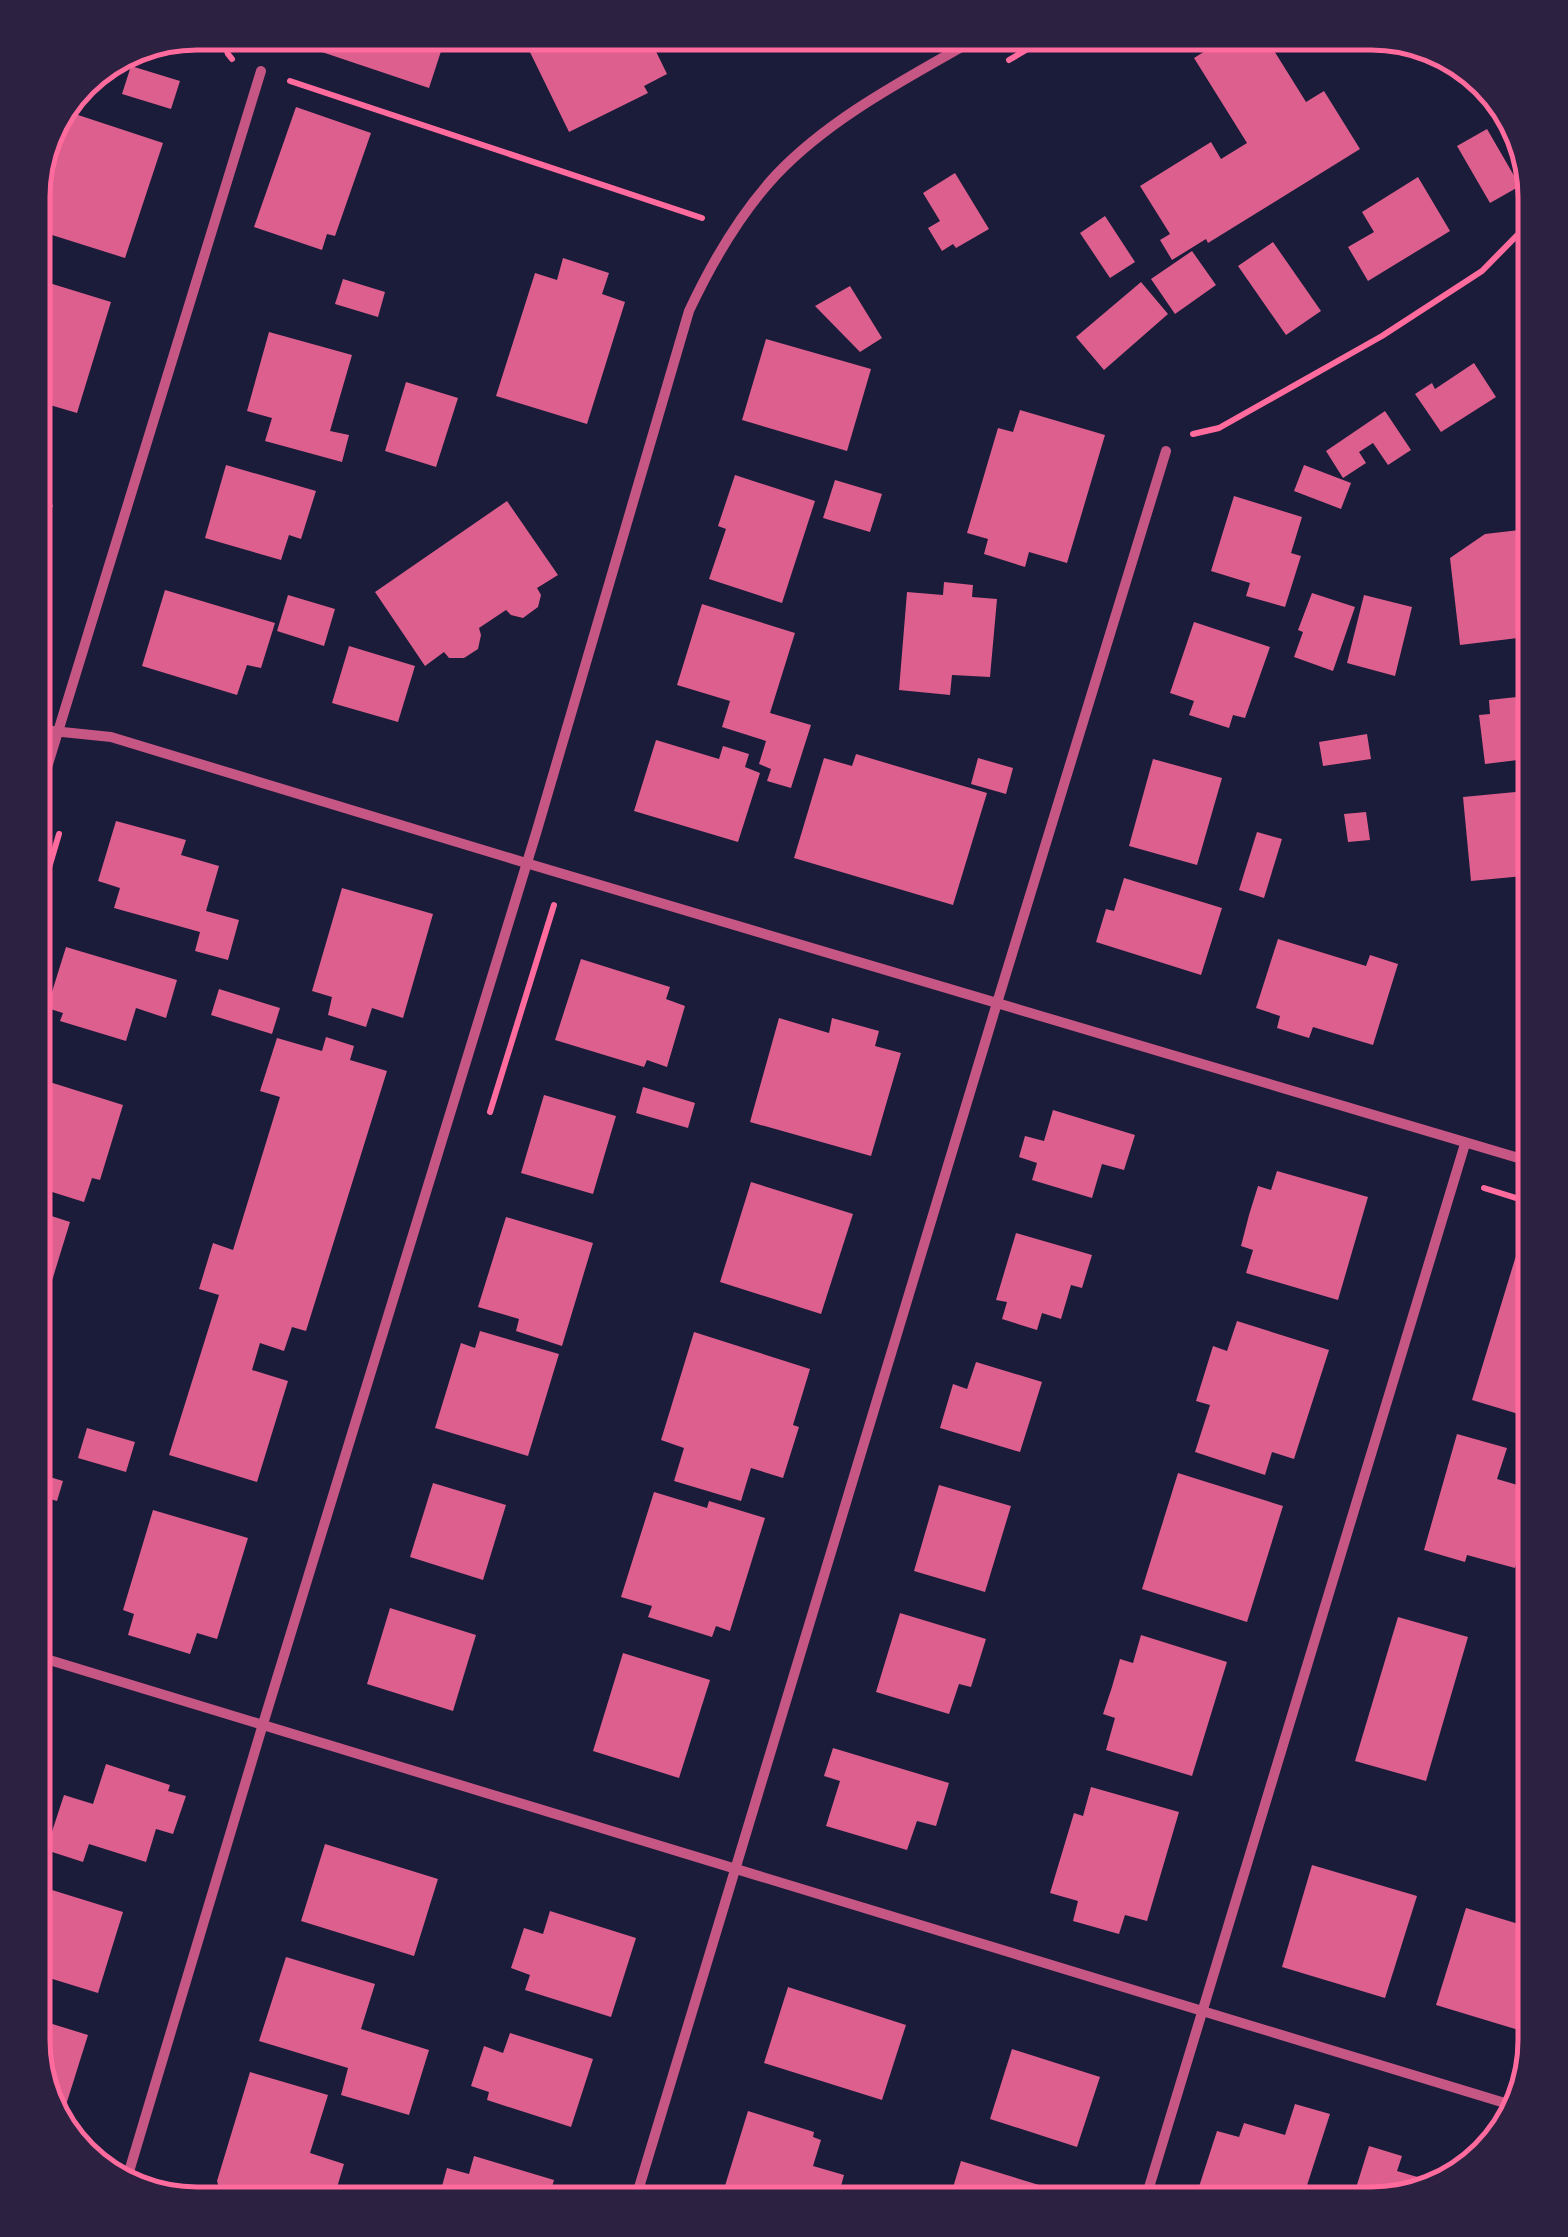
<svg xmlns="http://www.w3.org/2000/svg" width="1568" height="2237" font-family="Arial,sans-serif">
<rect width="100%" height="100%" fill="#1b1b3a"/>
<g fill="#dd5f8e">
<path d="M312,33H447L429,88L307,47Z"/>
<path d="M549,33H647L667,74L644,86L648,93L569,132L526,44Z"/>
<path d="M1234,33H1263L1306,102L1324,91L1360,149L1208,243L1206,239L1172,260L1160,240L1170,234L1140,186L1211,142L1221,159L1247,143L1194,58Z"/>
<path d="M131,66L180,81L171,109L122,94Z"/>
<path d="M296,107L371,133L335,236L327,234L322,250L254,227Z"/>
<path d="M69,112L163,143L125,258L33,229V185Z"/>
<path d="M1487,129L1520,186L1490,203L1457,146Z"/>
<path d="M955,173L989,229L956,248L953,244L942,251L928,228L940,221L923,193Z"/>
<path d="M1418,177L1450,231L1368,281L1348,247L1374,232L1362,212Z"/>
<path d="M1105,216L1135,262L1110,278L1080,233Z"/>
<path d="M1273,242L1321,311L1286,335L1238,266Z"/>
<path d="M1192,251L1216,285L1175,314L1151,279Z"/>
<path d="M563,258L609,273L602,294L625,302L587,424L496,396L535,273L557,280Z"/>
<path d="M33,278L111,302L77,413L33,400Z"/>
<path d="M343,279L385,292L378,317L335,304Z"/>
<path d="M1141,282L1168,314L1104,370L1076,337Z"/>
<path d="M850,286L882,338L860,352L815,306Z"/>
<path d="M269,332L352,355L330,431L349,435L342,462L265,441L272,418L247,411Z"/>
<path d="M766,339L871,369L847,451L742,420Z"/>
<path d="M1474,363L1496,397L1441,432L1415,394L1432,383L1435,389Z"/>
<path d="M406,382L458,398L436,467L385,451Z"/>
<path d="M1020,410L1105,435L1067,563L1029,552L1025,567L984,554L988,539L967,533L998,428L1013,432Z"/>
<path d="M1385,411L1411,450L1388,465L1373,443L1359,452L1366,463L1343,478L1326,451Z"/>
<path d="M226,465L316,491L301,539L289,535L281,560L205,538Z"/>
<path d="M1304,465L1351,483L1341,509L1294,491Z"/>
<path d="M735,475L815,501L782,603L709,579L726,529L718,526Z"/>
<path d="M835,480L882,494L870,532L823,518Z"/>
<path d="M1234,496L1302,517L1291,553L1301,556L1285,607L1246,596L1250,583L1211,571Z"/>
<path d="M33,499L53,505L34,566H33Z"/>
<path d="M507,501L558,575L537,588L541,595L538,607L523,618L511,615L506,610L479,628L481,635L478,649L464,658H449L444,652L425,666L375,592Z"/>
<path d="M1529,529L1535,581V636L1460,645L1450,558L1485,534Z"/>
<path d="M944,582L973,585L972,597L997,599L990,677L952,675L950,695L899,690L907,592L943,595Z"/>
<path d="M165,590L275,623L261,668L247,665L237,695L142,666Z"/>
<path d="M1312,593L1355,607L1333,671L1294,657L1303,632L1298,630Z"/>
<path d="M288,595L335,609L324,646L277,631Z"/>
<path d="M1364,595L1412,607L1395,676L1347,663Z"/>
<path d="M702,604L795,633L770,713L811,725L791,788L767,781L771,769L759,764L766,741L722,727L730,701L677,685Z"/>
<path d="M1194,622L1270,647L1245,718L1233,715L1229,728L1189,715L1194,701L1170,693Z"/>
<path d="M349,646L415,666L398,722L332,703Z"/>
<path d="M1535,695V758L1485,764L1479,715L1490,714L1489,700Z"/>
<path d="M1367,734L1371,759L1323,766L1319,742Z"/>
<path d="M656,740L719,759L723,746L749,754L745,767L760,773L738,842L634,811Z"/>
<path d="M856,754L987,793L953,905L794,858L824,758L852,766Z"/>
<path d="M978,758L1013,768L1006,794L971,784Z"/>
<path d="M1153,759L1222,778L1197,865L1129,846Z"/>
<path d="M1535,790V875L1471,881L1463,797Z"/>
<path d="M1366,812L1370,840L1348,842L1344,814Z"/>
<path d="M116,821L186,840L181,855L219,866L206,911L239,920L228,960L195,951L200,932L114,908L120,888L98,881Z"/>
<path d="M1257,832L1282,839L1264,898L1239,890Z"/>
<path d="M1124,878L1222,908L1201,975L1096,942L1106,909L1114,911Z"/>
<path d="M342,888L433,914L403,1018L372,1008L366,1027L328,1015L332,997L312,991Z"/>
<path d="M1278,939L1366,966L1370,955L1398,964L1373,1045L1313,1027L1309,1038L1277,1028L1280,1016L1256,1008Z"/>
<path d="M66,947L177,980L166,1018L136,1008L126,1041L60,1021L63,1013L47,1008Z"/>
<path d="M581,959L670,987L666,999L685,1006L667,1067L647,1060L644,1067L555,1040Z"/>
<path d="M219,989L280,1008L272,1034L211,1015Z"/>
<path d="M779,1018L829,1033L832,1018L879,1031L875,1046L901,1053L871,1156L750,1122Z"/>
<path d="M326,1037L354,1046L350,1060L387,1071L306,1331L292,1327L284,1351L260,1343L252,1370L288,1381L257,1482L169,1455L219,1295L199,1289L213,1243L233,1250L280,1097L260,1091L277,1038L322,1051Z"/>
<path d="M40,1079L123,1105L100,1180L92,1178L84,1202L33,1186V1102Z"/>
<path d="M643,1087L695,1103L688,1128L636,1113Z"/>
<path d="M544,1095L616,1116L593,1194L521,1173Z"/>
<path d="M1053,1110L1135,1135L1124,1170L1102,1164L1092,1198L1032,1180L1037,1163L1019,1157L1025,1136L1044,1141Z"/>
<path d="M1277,1171L1368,1197L1338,1300L1246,1273L1253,1250L1241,1246L1249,1215L1258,1186L1271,1190Z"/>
<path d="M751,1182L853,1214L821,1314L720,1282Z"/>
<path d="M33,1210L70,1222L47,1297L33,1293Z"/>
<path d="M1529,1213L1535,1215V1356L1531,1370L1535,1372V1419L1472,1400Z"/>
<path d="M506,1217L593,1243L562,1346L516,1331L519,1319L478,1307Z"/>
<path d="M1016,1233L1092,1255L1082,1288L1071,1285L1061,1319L1042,1313L1037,1330L1002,1319L1007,1302L996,1300Z"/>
<path d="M1237,1321L1329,1350L1294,1459L1272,1452L1265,1475L1195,1452L1210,1405L1196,1401L1213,1346L1227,1351Z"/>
<path d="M480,1331L559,1354L528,1456L435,1428L461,1343L475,1348Z"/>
<path d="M694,1332L810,1369L793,1425L799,1427L783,1478L751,1468L741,1501L674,1481L684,1448L661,1440Z"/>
<path d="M33,1358L43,1361L34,1392H33Z"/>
<path d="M976,1362L1042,1382L1020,1452L940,1428L953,1384L967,1389Z"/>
<path d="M33,1399L52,1405L40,1442L33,1440Z"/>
<path d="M87,1428L135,1442L126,1472L78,1458Z"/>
<path d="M1457,1434L1507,1448L1497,1479L1535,1490V1499L1515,1568L1467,1555L1465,1562L1424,1550Z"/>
<path d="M33,1472L63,1481L57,1501L33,1494Z"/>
<path d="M1178,1473L1283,1506L1247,1622L1142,1589Z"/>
<path d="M433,1483L506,1505L483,1580L410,1557Z"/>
<path d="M939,1485L1011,1506L985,1592L914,1571Z"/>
<path d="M654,1492L707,1508L709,1501L765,1518L730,1631L716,1626L712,1637L648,1617L652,1606L621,1597Z"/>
<path d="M153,1510L248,1538L217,1639L197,1633L190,1654L128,1635L134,1614L123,1610Z"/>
<path d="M390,1608L476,1635L453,1711L367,1684Z"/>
<path d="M900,1613L986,1639L971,1687L959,1684L949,1714L876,1692Z"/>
<path d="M1398,1617L1468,1637L1426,1781L1355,1761Z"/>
<path d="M1141,1635L1227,1662L1192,1776L1106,1750L1115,1718L1103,1714L1112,1687L1120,1659L1133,1663Z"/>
<path d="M623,1653L710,1680L679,1778L593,1751Z"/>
<path d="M833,1748L949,1783L936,1826L917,1821L907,1850L826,1826L840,1781L824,1776Z"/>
<path d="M106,1764L170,1785L168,1791L186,1796L173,1834L156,1829L146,1862L89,1844L83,1862L46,1850L64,1795L93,1804Z"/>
<path d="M1091,1787L1179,1812L1147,1921L1125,1915L1119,1934L1073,1921L1078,1901L1050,1893L1074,1813L1083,1816Z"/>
<path d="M325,1844L438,1879L414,1956L301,1921Z"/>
<path d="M1312,1865L1417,1896L1385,1998L1282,1967Z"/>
<path d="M52,1890L123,1912L98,1993L33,1973V1952Z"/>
<path d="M1466,1908L1535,1929V2035L1436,2005Z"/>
<path d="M550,1911L636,1938L611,2017L525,1990L530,1975L511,1968L524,1928L543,1934Z"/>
<path d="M286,1957L375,1984L361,2029L429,2050L409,2115L341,2095L348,2068L259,2041Z"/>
<path d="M788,1987L906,2025L882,2100L764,2063Z"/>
<path d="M33,2018L88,2035L66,2105L49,2100L32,2040Z"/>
<path d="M510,2033L593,2059L571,2127L487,2100L489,2092L471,2086L484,2046L503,2053Z"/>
<path d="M1012,2049L1100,2077L1077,2147L990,2119Z"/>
<path d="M250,2072L328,2095L310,2153L344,2164L332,2204H293L258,2193L244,2202L230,2200L220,2191L217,2181Z"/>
<path d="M1295,2104L1330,2114L1301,2204H1222L1196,2196L1217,2131L1239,2137L1244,2123L1285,2135Z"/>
<path d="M748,2111L814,2132L813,2137L821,2140L813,2166L844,2175L836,2204H774L724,2189Z"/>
<path d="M1369,2146L1402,2156L1397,2171L1438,2183L1437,2187L1372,2204H1351Z"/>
<path d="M474,2156L554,2180L547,2204H437L447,2168L469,2174Z"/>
<path d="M961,2161L1062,2192L1059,2204H948Z"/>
</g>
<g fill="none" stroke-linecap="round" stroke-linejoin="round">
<g stroke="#ff6b9d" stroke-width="6">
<path d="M221,33L228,54L232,59"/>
<path d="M1009,60L1055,33"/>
<path d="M290,81L702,218"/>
<path d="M1193,434L1219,428L1382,336L1482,271L1535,217"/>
<path d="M33,922L59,834"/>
<path d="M490,1112L554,905"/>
<path d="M1484,1188L1535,1204"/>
</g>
<g stroke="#c65784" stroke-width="10">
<path d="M33,729L111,737L526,863L1535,1163"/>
<path d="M33,813L261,71"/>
<path d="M33,1655L1518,2107"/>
<path d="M125,2185L263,1724L537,830L689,311C712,262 739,215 776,175C834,114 914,75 986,33"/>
<path d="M634,2204L997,1003L1166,451"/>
<path d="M1144,2204L1465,1144"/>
</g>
</g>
<path d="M0 0H1568V2237H0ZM197 50H1371A147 147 0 0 1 1518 197V2040A147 147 0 0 1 1371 2187H197A147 147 0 0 1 50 2040V197A147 147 0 0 1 197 50Z" fill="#2d2142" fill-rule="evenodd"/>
<path fill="none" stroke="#ff6b9d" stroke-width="5" d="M197 50H1371A147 147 0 0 1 1518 197V2040A147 147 0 0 1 1371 2187H197A147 147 0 0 1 50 2040V197A147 147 0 0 1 197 50Z"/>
</svg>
